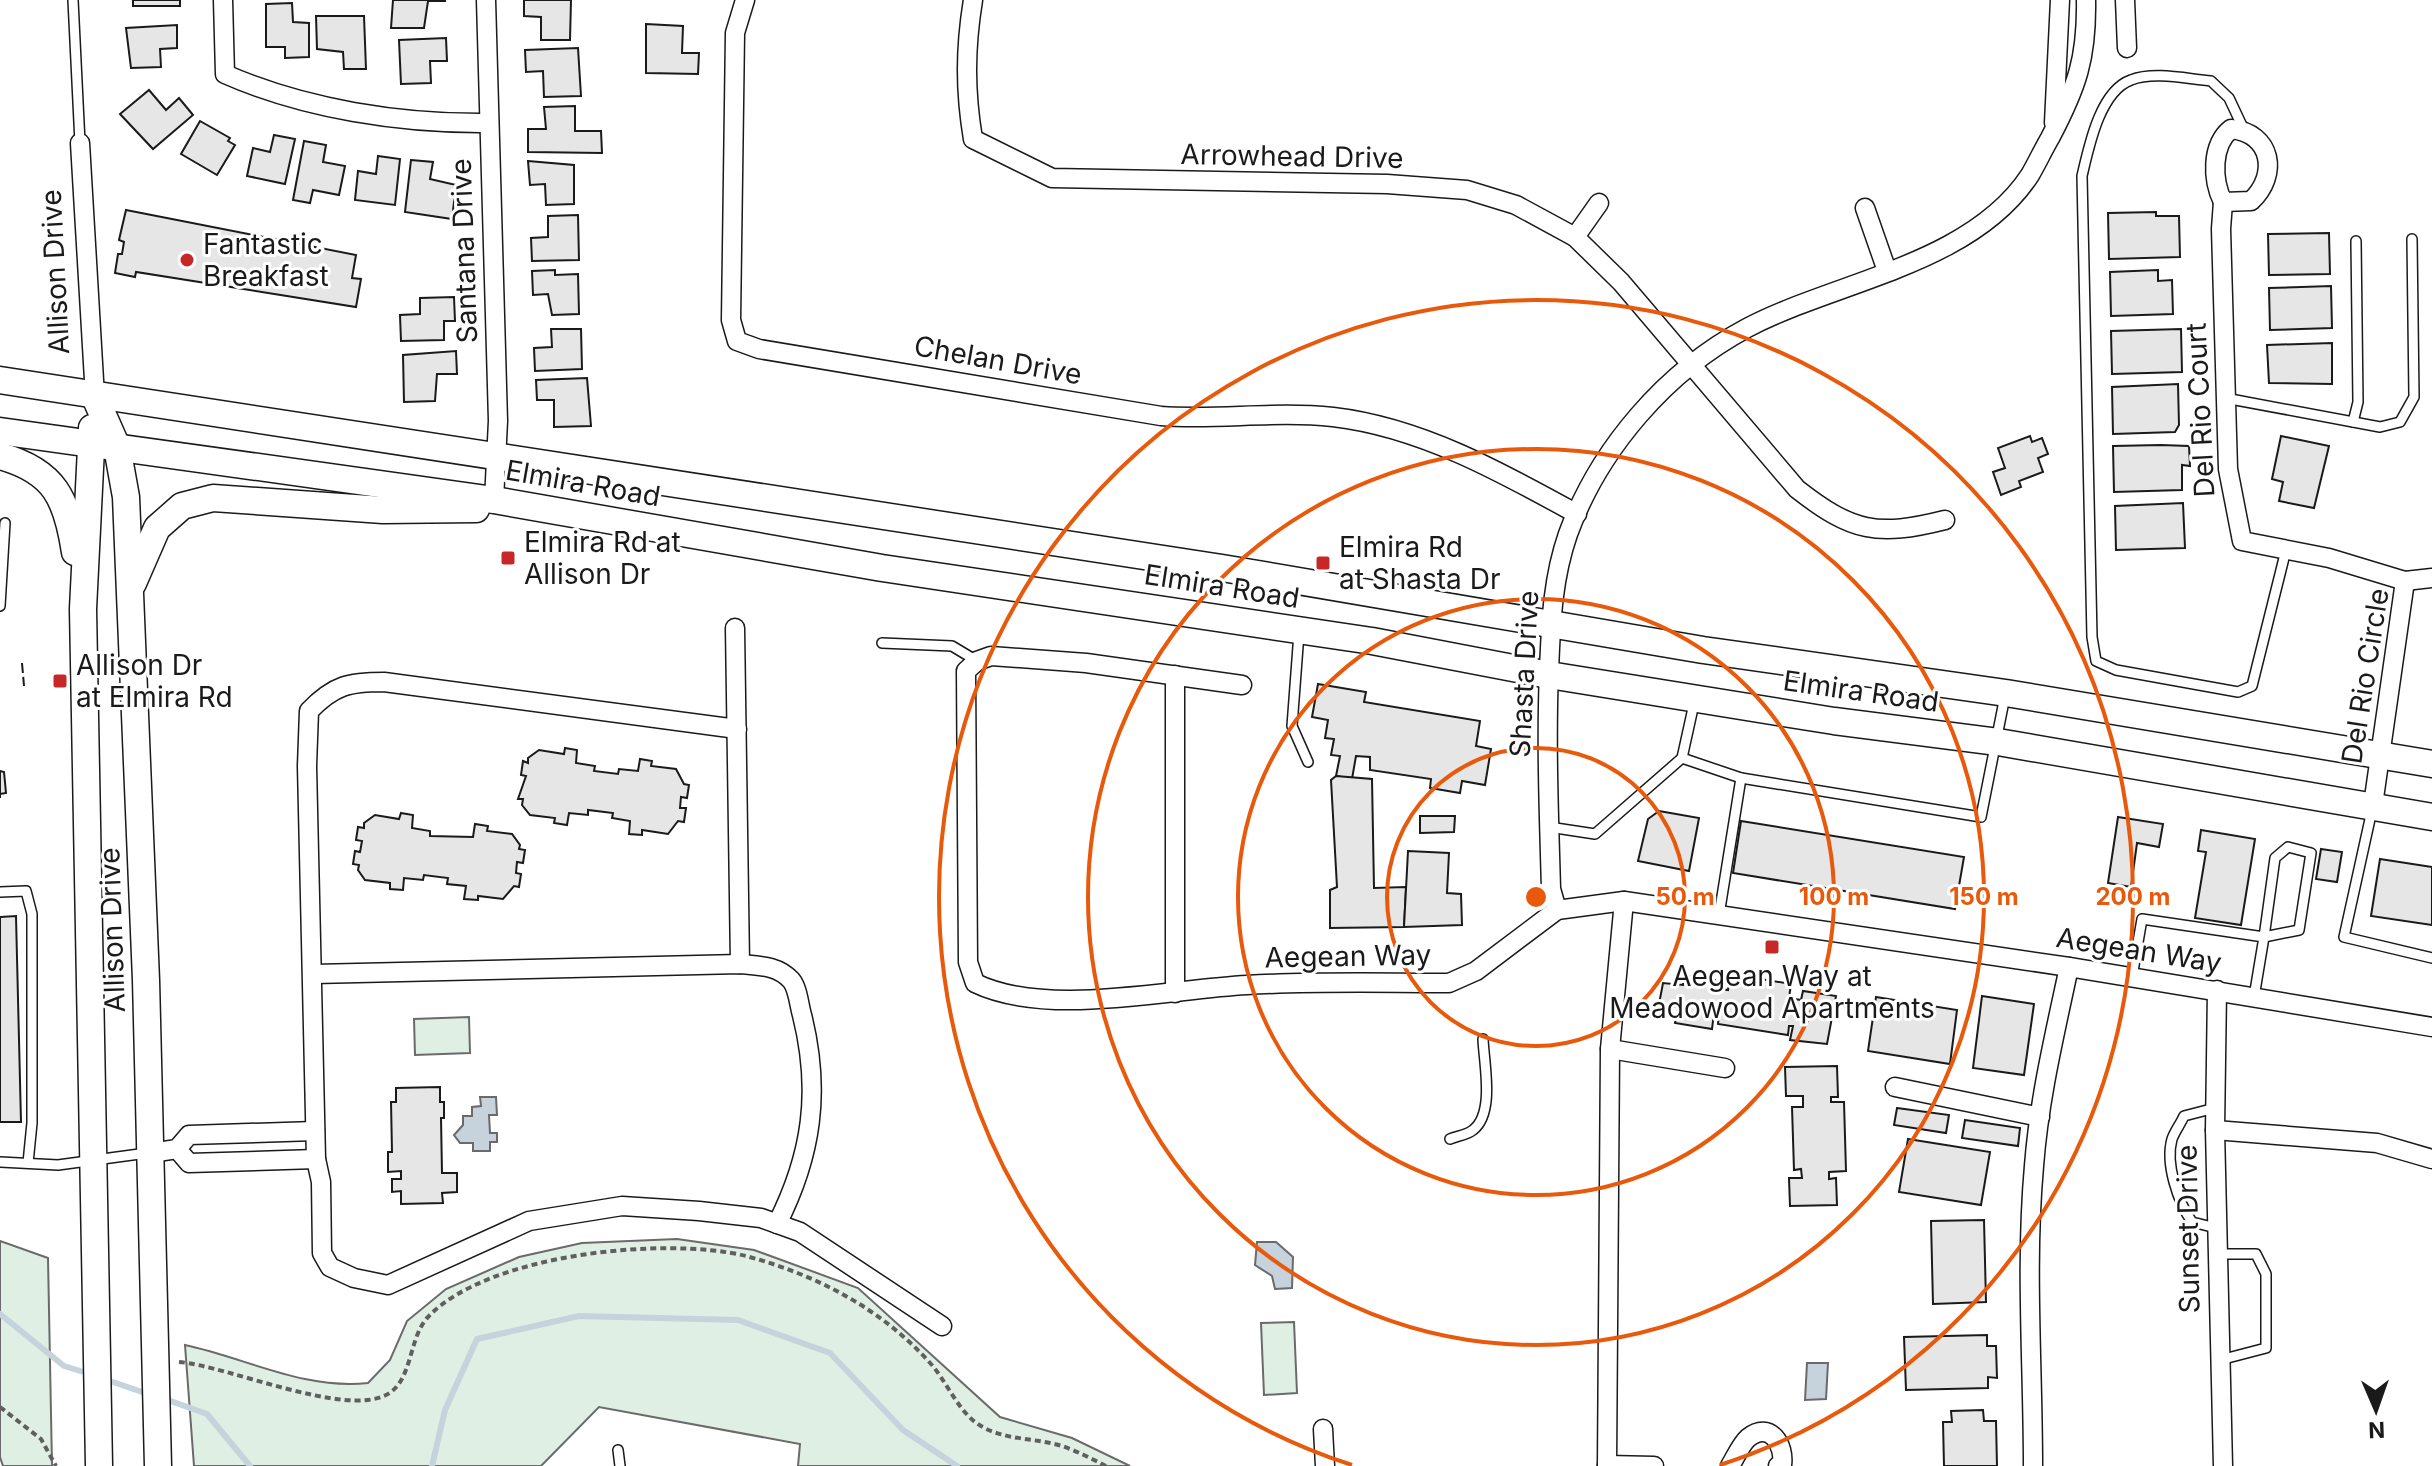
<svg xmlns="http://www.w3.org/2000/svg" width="2432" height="1466" font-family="Inter,sans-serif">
<rect width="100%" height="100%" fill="#fff"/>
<g fill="#e0efe3" stroke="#6a6a6a" stroke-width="2">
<path d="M469,1017L470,1053L415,1055L414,1019Z"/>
<path d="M677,1239L754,1250L858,1288L1000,1417L1072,1438L1130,1466H798L800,1444L599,1407L541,1466H194L185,1345C246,1358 304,1390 368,1383L390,1360L407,1321L446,1289L519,1257L582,1243Z"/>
<path d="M0,1241L48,1258L52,1466H3L0,1457Z"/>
<path d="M1294,1322L1297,1393L1264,1395L1261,1323Z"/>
</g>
<g fill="#c6d2dc" stroke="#6a6a6a" stroke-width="2">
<path d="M480,1097H496L497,1115H489L490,1133H497V1142H490V1151H473V1143H460L454,1135L463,1125V1116H472V1107L481,1106Z"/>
<path d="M1257,1242H1276L1293,1257L1292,1288L1275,1289L1272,1276L1255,1265Z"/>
<path d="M1807,1363H1828L1826,1399L1805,1400Z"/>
</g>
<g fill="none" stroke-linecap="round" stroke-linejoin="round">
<g stroke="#c6d2dc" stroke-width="6">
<path d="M0,1314L64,1366L90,1374"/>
<path d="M104,1379L151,1395"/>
<path d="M165,1399L207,1414L250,1466"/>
<path d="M432,1466L445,1410L477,1339L579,1316L738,1320L830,1353L903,1430L957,1466"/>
</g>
</g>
<g fill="#e6e6e6" stroke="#1a1a1a" stroke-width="2">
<rect x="133" y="0" width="47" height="6"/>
<path d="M393,0H445V1H428L424,28H391Z"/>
<path d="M524,0H571L570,40H541V17L524,16Z"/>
<path d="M292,3L293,22L309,23V57L285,58V47H266V4Z"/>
<path d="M316,16H364L366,69H344L343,52L317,49Z"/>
<path d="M646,24L683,26L682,53H699L698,74L646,73Z"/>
<path d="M177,25V48L160,49L161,67L131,68L126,28Z"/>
<path d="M446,38L447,61H430L431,83L401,84L399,40Z"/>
<path d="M578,48L581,96L544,97L543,71L526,72L525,50Z"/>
<path d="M149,90L166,110L179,98L193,115L153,149L120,114Z"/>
<path d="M575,106V131H601L602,153L528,152V129H546L544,107Z"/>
<path d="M200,121L230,138L228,141L235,145L217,175L181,154Z"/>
<path d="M274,135L295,139L285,184L247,176L253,148L270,152Z"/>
<path d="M304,141L326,145L323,162L345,166L339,195L313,190L310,203L293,200Z"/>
<path d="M378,156L400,159L395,205L355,200L358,171L376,174Z"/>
<path d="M411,160L433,162L430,179L456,185L452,219L405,212Z"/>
<path d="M528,161L574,165V204L546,205L545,184L530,185Z"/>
<path d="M126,210L356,255L352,278L361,279L356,307L136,272L135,277L115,273L118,254H122L124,242L119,240Z"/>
<path d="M2156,212V216H2179L2180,257L2109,259L2108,213Z"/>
<path d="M578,215L579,260L532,261L531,238L548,237V216Z"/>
<path d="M2329,233L2330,274L2269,275L2268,234Z"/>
<path d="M555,270V275L578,274L579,314L552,315L548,294L533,295L532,271Z"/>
<path d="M2158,270V281L2172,280L2173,314L2111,316L2110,272Z"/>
<path d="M2331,286L2332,328L2270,330L2269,288Z"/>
<path d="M454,297L455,321H444V340L401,341L400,315L420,314V298Z"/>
<path d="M551,329H581L582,369L535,371L534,348L552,347Z"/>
<path d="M2181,329L2182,372L2112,374L2111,331Z"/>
<path d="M2332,343V384L2269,383L2267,345Z"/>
<path d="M456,351L457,374H437L435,401L404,402L403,355Z"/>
<path d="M587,378L591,426L554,427V400H537L536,380Z"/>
<path d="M2178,384L2179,425L2175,432L2113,434L2112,387Z"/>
<path d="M2030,436L2032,442L2042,438L2048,454L2038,458L2043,472L2019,481L2021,487L2001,495L1993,472L2005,468L1998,448Z"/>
<path d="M2281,436L2329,446L2314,508L2279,501L2283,482L2272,479Z"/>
<path d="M2161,445L2189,446L2190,466L2182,465V490L2114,492L2113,446Z"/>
<path d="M2183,503L2185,548L2116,550L2115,506Z"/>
<path d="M1318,684L1366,692L1364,702L1480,721L1476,746L1491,749L1485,785L1462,781L1460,793L1430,788L1431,779L1370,770V757L1356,756L1352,779L1336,776L1340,756L1331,755L1334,739L1325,738L1328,720L1312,717Z"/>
<path d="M565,748L577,750L576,763L595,766L594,771L618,774L619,769L638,771L640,759L652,761L651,766L676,769L684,784L689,785L687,798L681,797L680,808H686L684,822L678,821L668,834L642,830V835L629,834L630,821L612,818L613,813L588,810V815L569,813L567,825L554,823L555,818L530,815L522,805L523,799H518L526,776L521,775L523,761L528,763V758L539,750L564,754Z"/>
<path d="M0,771L4,772L6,793L0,794V798Z"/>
<path d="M1336,776L1372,779L1374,888L1406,887L1404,927L1330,928V890L1337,887L1331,780Z"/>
<path d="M1659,811L1699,818L1689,871L1638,861L1648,819Z"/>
<path d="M401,813L413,815L412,828L430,831V836L473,837L475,824L488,826L487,831L512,834L520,845L519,849L525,850L523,863L517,862L516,873L521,874L519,887L514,886L503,899L478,896V900L464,899L466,886L447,884L448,878L424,875L423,880L404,878L403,890L390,889V883L365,880L358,870L359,865L353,864L355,851L360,852L362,841L356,840L358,827L364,828V823L375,815L399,819Z"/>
<path d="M1420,816H1455L1454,832L1420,833Z"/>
<path d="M2118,817L2163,824L2159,847L2137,843L2131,887L2108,883Z"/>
<path d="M1741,821L1964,857L1955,909L1733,873Z"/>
<path d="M2201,830L2255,839L2241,925L2195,918L2206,852L2198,851Z"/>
<path d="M2321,849L2342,852L2337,882L2316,879Z"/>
<path d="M1408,851L1449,853L1447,893L1461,894L1462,925L1404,927Z"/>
<path d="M2380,859L2432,867V925L2371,916Z"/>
<path d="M16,916L21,1122H0V917Z"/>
<path d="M1731,974L1791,984L1789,998L1801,1000L1803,991L1836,996L1827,1044L1790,1040L1793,1026H1789L1788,1035L1718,1024L1719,1014L1714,1013L1712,1029L1675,1023L1678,1007L1659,1004L1663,983L1683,985L1684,975L1715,980L1714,988L1728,990Z"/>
<path d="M1982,996L2034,1004L2024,1075L1973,1068Z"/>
<path d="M1876,997L1957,1010L1950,1064L1868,1051Z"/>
<path d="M1837,1066L1838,1097H1831V1102H1844L1846,1171L1829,1172V1179L1836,1178L1837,1205L1790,1206L1789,1178H1802L1801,1169L1794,1170L1792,1107H1803V1096H1786L1785,1067Z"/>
<path d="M440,1087V1102H444V1118H441L442,1173H457V1192L442,1193L443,1203L401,1204V1191L392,1192V1179H401V1171L388,1172V1152H392L391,1102H396V1088Z"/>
<path d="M1897,1108L1949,1115L1946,1133L1894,1125Z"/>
<path d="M1965,1120L2020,1128L2018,1146L1962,1138Z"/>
<path d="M1908,1139L1990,1152L1981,1205L1899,1192Z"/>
<path d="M1984,1220L1986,1302L1933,1304L1931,1221Z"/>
<path d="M1987,1335V1346H1996L1997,1378L1988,1377V1388L1906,1390L1904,1337Z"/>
<path d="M1983,1410L1984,1421H1996L1997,1466H1944L1943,1422H1952L1951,1411Z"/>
</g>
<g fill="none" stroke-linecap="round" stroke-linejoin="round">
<g stroke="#1a1a1a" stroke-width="12">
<g id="lane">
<path d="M73,0L80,143"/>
<path d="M2244,130L2229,98L2211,81C2187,79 2154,71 2131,80C2100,91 2089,146 2082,176L2092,637L2096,661L2116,670L2238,692L2252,686L2286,550"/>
<path d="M2225,398L2380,427L2400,422L2414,397L2412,239"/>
<path d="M2353,422L2358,402L2356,241"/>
<path d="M0,606L5,523"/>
<path d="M1299,633L1292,726L1308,762"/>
<path d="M882,643L952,646L977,661"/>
<path d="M1682,758L1695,699"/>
<path d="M2372,810L2344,937L2432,958"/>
<path d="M1549,827L1595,834L1682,758L1741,778"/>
<path d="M0,892L26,891L32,914V1123L28,1163"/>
<path d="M1719,915L1741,778L1981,817L2005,696"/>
<path d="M2132,977L2142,919L2264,937L2275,858L2288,847L2311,853L2299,930L2264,937L2254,997"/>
<path d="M2215,1108L2184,1116C2181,1123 2175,1131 2172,1139C2165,1164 2178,1202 2192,1222L2216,1228"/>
<path d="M1450,1139C1457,1136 1467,1135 1473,1130C1495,1113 1484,1064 1483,1039"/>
<path d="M0,1162L58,1165L147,1153"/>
<path d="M2216,1254H2256L2266,1274V1348L2220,1360"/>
<path d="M618,1450L620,1466"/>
</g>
</g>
<g stroke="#1a1a1a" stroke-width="21">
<g id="street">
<path d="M223,0L225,74C304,109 401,124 488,123"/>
<path d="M486,0L498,421L494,500"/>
<path d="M745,0L735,33L731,320L737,341L759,349L1161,416C1218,420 1275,411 1333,417C1420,427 1501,472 1577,514"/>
<path d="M973,0C965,49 965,91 973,139L1052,178L1387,184L1467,190L1516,205L1575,237L1621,282L1797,489C1852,532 1877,537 1945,520"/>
<path d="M2125,0L2127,48"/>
<path d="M2054,123L2060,0"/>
<path d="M2231,129C2272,133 2279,175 2251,201L2223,202C2212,180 2211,145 2231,129Z"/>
<path d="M80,143L95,397"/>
<path d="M2223,202L2221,229L2228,469L2242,541L2329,558L2405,581L2432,578"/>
<path d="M1865,208L1887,271"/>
<path d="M1575,237L1599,203"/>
<path d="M735,628L740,964"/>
<path d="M1242,685L1086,663L991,656L977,661L966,671L968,962L975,983C1047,1018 1168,989 1247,985C1314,981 1382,983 1449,983L1476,971L1557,910L1624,901L2069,967L2432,1027"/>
<path d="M737,729L384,682C349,682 334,685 309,711L307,766L316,1159L321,1182L322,1253L330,1267L354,1278L388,1285L529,1221L622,1206L699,1211L761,1218L800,1232L942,1326"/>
<path d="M2373,805L2405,581"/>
<path d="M1557,910L1551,889C1549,816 1546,744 1549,671C1551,624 1552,580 1568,534C1599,449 1666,371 1747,328C1836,281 1971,265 2030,175C2037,163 2043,150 2050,138C2077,87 2087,58 2086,0"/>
<path d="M314,974L740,964C759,966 777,965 791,980C798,988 799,1005 802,1015C821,1091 812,1155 777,1224"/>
<path d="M2217,990L2215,1130L2223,1466"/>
<path d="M1175,993V675"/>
<path d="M1610,1049L1725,1068"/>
<path d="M1895,1087L2040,1117"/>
<path d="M2215,1130L2377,1143L2432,1159"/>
<path d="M177,1149L189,1163L316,1159"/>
<path d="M151,1153L177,1149L189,1135L315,1131"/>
<path d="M1323,1429L1325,1466"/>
<path d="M1607,1465L1654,1466"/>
<path d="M1607,1466L1610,1049L1624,901"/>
<path d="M1730,1466C1735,1458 1741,1444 1748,1438C1770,1420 1785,1445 1782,1465L1778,1466"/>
<path d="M2033,1466C2033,1366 2025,1266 2034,1166C2039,1099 2055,1033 2069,967"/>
</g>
</g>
<g stroke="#1a1a1a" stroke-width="29">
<g id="secondary">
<path d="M0,380L1222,568L1703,650L2006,693L2432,764"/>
<path d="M95,397L117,447L126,497L146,980L158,1466"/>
<path d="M92,428L83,609L99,1466"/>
<path d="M0,431L494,500L882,568L1372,641L1549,675L1834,721L1998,742L2432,817"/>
<path d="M0,456C55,471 67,499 75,552"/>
<path d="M133,583L157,528L182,506L213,498L383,510L476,509"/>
</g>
</g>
<g stroke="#5f5f5f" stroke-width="4" stroke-dasharray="6 4" stroke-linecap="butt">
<path d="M179,1362C228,1366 343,1417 386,1395C413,1382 408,1338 428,1317C487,1254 665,1236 746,1256C817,1275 882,1309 931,1364C946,1381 957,1408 975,1422C1000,1441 1033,1437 1062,1446C1077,1451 1092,1459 1106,1466"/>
<path d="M0,1407L41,1439L56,1466"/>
</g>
<use href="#lane" stroke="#fff" stroke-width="9"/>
<use href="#street" stroke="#fff" stroke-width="18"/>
<use href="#secondary" stroke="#fff" stroke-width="26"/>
<path stroke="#1a1a1a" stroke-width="2" stroke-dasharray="10 4" stroke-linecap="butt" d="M22,663L24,686"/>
</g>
<g fill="none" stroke="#e8590c" stroke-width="4">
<circle cx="1536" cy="897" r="149"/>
<circle cx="1536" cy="897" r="298"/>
<circle cx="1536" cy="897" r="448"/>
<path d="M1352 1465A597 597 0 1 1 1720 1465"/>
</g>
<g fill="#c62828" stroke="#fff" stroke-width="3">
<circle cx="187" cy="260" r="8"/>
<rect x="500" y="550" width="16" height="16" rx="4"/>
<rect x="1315" y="555" width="16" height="16" rx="4"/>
<rect x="52" y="673" width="16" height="16" rx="4"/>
<rect x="1764" y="939" width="16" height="16" rx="4"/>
</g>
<g text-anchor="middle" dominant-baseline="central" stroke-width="6" stroke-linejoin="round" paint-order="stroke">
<g font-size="28" fill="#1a1a1a" stroke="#fff">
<text transform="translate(1292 156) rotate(1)">Arrowhead Drive</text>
<text transform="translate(464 251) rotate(-92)">Santana Drive</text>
<text transform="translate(55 272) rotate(-93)">Allison Drive</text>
<text transform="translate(998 360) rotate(10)">Chelan Drive</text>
<text transform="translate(2200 410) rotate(-93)">Del Rio Court</text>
<text transform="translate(583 483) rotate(10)">Elmira Road</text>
<text transform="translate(1222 586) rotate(9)">Elmira Road</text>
<text transform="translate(1524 674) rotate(-87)">Shasta Drive</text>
<text transform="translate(2365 676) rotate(-81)">Del Rio Circle</text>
<text transform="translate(1861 691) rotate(8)">Elmira Road</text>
<text transform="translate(112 930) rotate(-92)">Allison Drive</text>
<text transform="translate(2139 950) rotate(9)">Aegean Way</text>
<text transform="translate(1348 956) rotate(-1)">Aegean Way</text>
<text transform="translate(2188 1229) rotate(-91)">Sunset Drive</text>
</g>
<g font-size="28" fill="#1a1a1a" stroke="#fff" text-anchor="start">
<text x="203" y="244">Fantastic<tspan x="203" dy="32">Breakfast</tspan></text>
<text x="524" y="542">Elmira Rd at<tspan x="524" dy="32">Allison Dr</tspan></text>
<text x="1339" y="547">Elmira Rd<tspan x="1339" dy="32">at Shasta Dr</tspan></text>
<text x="76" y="665">Allison Dr<tspan x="76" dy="32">at Elmira Rd</tspan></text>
<text x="1772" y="976" text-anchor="middle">Aegean Way at<tspan x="1772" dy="32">Meadowood Apartments</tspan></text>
</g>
</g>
<circle cx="1536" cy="897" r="12" fill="#e8590c" stroke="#fff" stroke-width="4"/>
<g font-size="24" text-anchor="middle" font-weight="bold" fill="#e8590c" stroke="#fff" stroke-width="6" stroke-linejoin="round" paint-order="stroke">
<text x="1685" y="905">50 m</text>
<text x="1834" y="905">100 m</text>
<text x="1984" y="905">150 m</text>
<text x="2133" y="905">200 m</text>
</g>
<g transform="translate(2376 1410) rotate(178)" stroke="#ffffff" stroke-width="6" paint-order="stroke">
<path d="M0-6L14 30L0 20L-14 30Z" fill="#1a1a1a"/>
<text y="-12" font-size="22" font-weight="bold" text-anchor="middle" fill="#1a1a1a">N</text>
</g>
</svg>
